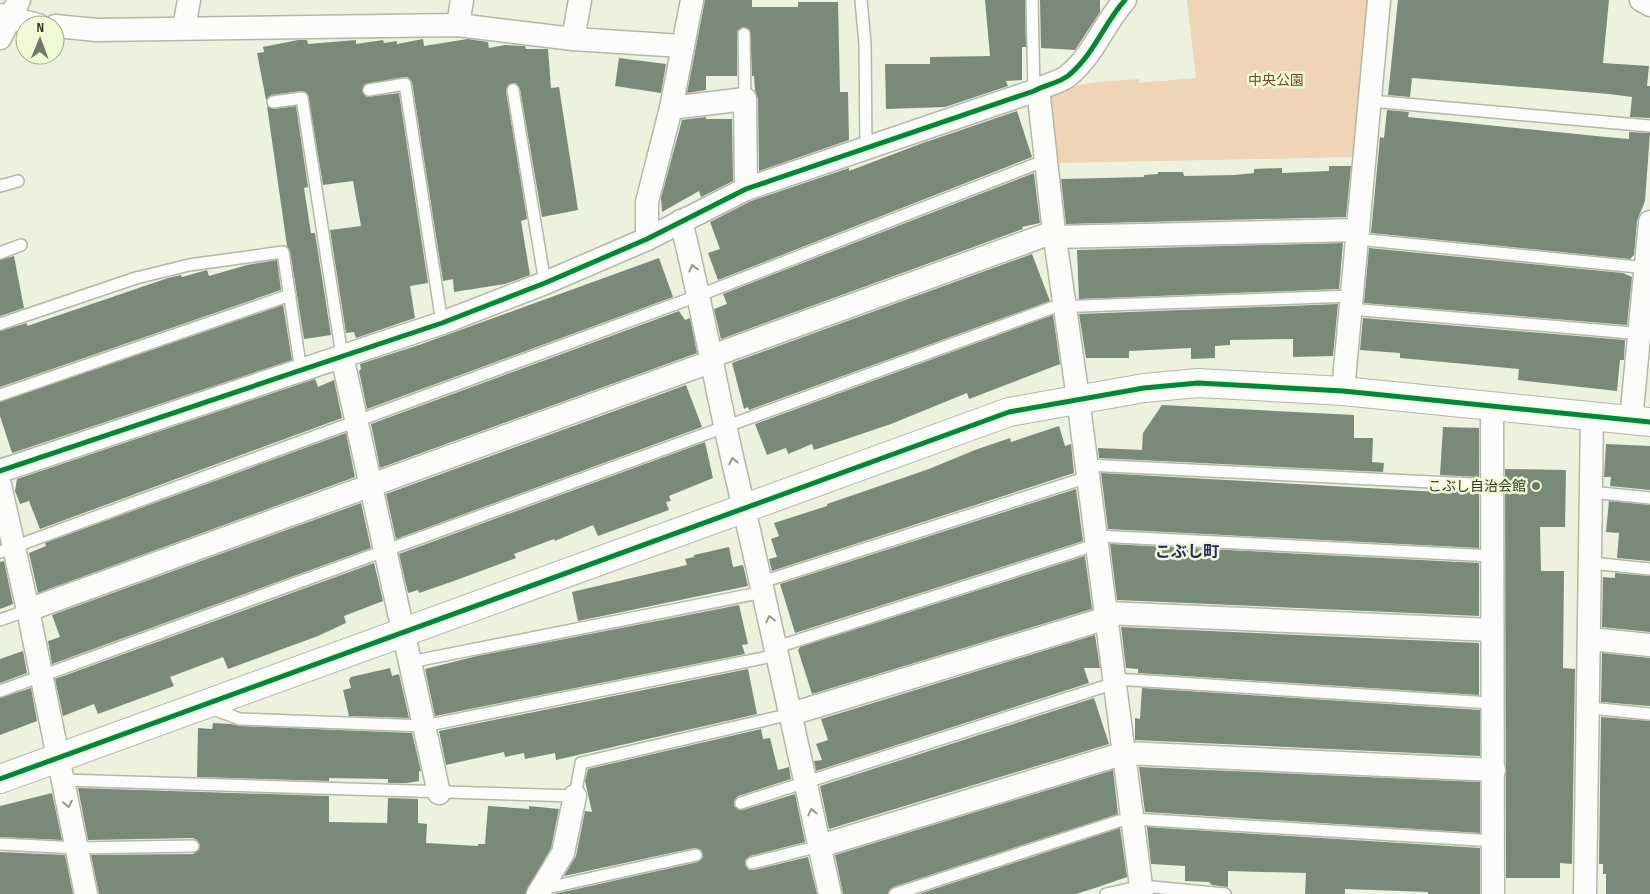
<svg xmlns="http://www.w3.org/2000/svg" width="1650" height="894" font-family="'Sofia Sans Condensed','Noto Sans JP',sans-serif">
<rect width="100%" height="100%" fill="#ecf2dd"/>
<path fill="#efd4b5" d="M1187,0H1370L1356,157L1056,163L1051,97C1077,80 1108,82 1139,79V83L1196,78Z"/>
<g fill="#798b78">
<path d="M705,0H752V7H798V2H838L840,92H848L849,140L759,171L758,99L755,91L754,76H752L750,30L743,27L737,31V76H706V90L687,93Z"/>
<path d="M985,0H1025L1026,47H1022V80L1006,81L1008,86L945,107L886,109L885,64H930V57L990,56Z"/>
<path d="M1040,0H1100V12L1075,50L1041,48Z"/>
<path d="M1398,0H1609L1603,63L1649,66L1647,86H1650V118L1630,117L1632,97L1609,94L1412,78L1410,97L1388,95Z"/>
<path d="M423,39L424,46L468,39L488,42L489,48L505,45L525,46L526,49H548L551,88L559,87L578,210L542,217L520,89L516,83L509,84L506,91L527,219L521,221L530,275L505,284L454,292L453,279L443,281L412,82L408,77H404L365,84L362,91L367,97L399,93L428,283L410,286L415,318L356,338L354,332L346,333L330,230L361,226L353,181L323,185L308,94L301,91L272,95L266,100L257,53L264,52L263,47L298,40H307L308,44L356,40V44L383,40L384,43L397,41V44Z"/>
<path d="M619,58L666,64L661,93L615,86Z"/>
<path d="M267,106L274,109L296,106L308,187L304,188L311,233H315L331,335L304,339L290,251L287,246Z"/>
<path d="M1387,110L1409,112L1408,117L1606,137L1629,139V132L1650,133L1645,201L1637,221L1634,255L1630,259L1371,233L1380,137L1384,138Z"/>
<path d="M1017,111L1032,157L718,280L708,253L720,249L710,222L751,201L849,168V171L920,144Z"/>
<path d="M706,117V119H732L733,181L701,197L699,191L662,212L661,198L682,120Z"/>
<path d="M1329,166H1351L1346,217L1066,224L1061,179L1144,177V175L1158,174V172H1183L1184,176L1235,175L1254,173V169L1282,168V173L1329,171Z"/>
<path d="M1034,173L1040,223L1022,227L1023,229L721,339L714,309L727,304L723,294Z"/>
<path d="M1343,243L1339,289L1079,299L1077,250Z"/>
<path d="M1369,248L1623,273L1632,277L1627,325L1364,303Z"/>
<path d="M1032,254L1050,301L749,410L748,407L744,409L732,363Z"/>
<path d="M14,256L24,308L0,316V260Z"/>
<path d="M659,258L673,297L367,409L359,371L361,369L360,364L419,345Z"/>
<path d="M277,260L281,290L0,387V331L27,323V326L33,324L168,278L181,275L182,277L207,270L209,276L247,265Z"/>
<path d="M1338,304L1333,356L1293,357V339L1230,340V345L1215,346V358L1191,359V348L1129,351V358H1086L1079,314Z"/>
<path d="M283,305L292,360L12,453L0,416V402Z"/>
<path d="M679,311L685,320L690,318L697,353L380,468L371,424Z"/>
<path d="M1053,315L1060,364L969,399L967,393L891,424L814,450L812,444L788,454L786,448L767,455L755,424Z"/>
<path d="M1363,318L1625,340L1624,360H1620L1617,391L1518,380L1519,369L1400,358V353L1360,350Z"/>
<path d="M315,379L318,387L334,380L342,418L40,529L29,501L20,504L15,491L17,479Z"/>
<path d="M686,385L702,427L396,539L386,494Z"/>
<path d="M1162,405L1354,415V438H1373L1372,462L1384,463L1383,472L1099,458L1098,448L1142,450L1143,433Z"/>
<path d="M1059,426L1065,446L1071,444L1074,473L772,571L769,559L777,557L771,539L779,536L774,523L827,506V504L929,469L975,450L1010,438L1011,442Z"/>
<path d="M1443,427L1479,428V477L1440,475Z"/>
<path d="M346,433L355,477L38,593L29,553L46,546L45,543Z"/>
<path d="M705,442L713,478L669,496L671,501L666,502L669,510L598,536L593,525L555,541L554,539L514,554L516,558L451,582L419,593L418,590L408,593L399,554Z"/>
<path d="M1606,444L1650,446V490L1610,486L1611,477H1604Z"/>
<path d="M1505,469L1566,470L1565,527H1540L1541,571H1564L1563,668L1575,669L1572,864L1560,863V878H1506Z"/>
<path d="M1101,473L1439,492L1440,490L1479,492V548L1108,529Z"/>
<path d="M1076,489L1083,541L795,633L780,584Z"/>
<path d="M1609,501L1650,505V561L1617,558L1619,533L1606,532Z"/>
<path d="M361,503L371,548L52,664L48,641L60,637L52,615Z"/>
<path d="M1110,544L1479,563V616L1117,600Z"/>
<path d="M729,547L733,567L743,565L748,586L578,621L572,592L687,565L685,559L694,557V555Z"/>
<path d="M1085,556L1092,609L812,694L798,650L800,647Z"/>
<path d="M4,561L13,604L0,609V562Z"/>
<path d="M374,563L383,601L344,616L346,623L318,636L228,669L223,657L170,677L174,686L98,714L94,704L63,716L55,679Z"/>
<path d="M1615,573L1650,576V632L1602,627L1603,577L1615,578Z"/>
<path d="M739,605L748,644L742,645L745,654L435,716L425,669L477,656Z"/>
<path d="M1121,627L1479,643V695L1138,673V669L1126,668Z"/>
<path d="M1095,635L1100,668H1084L1089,683L816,771L814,761L822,760L816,744L828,740L821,719Z"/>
<path d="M23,651L27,673L0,683V659Z"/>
<path d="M1602,653L1650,658V706L1601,702Z"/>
<path d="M390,668L392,676L399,674L409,718L349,716L343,690L351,688L349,680L351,677Z"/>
<path d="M748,669L757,714L556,760L555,753L525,759L524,753L505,757L504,752L446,765L439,731Z"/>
<path d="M31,688L37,721L0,735V698Z"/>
<path d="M1142,688L1480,710V756L1135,740V718L1140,719Z"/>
<path d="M1094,698L1109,744L829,829L820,786Z"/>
<path d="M1601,717L1650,721V894H1606V874H1603V864H1599Z"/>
<path d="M213,723L231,724L240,726L412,733L421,771H419V781L407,783H388V779L329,778V781L197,777L198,728L212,729Z"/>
<path d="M761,729L763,739L770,738L778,770L789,767L791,779L738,796L734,801V806L739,810H743L795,794L805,842L750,856L745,860V865L749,870H754L808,857L817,894H554L698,862L703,857L701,850L694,848L564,876L576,856L585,811L592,812L585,781L588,769Z"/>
<path d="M1139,767L1480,782V833L1145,812Z"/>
<path d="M1113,770L1118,814L893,887L888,894H843L835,855Z"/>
<path d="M78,788L329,796V822L387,823L388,798L418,799V823L427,824L426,843L478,846V844H485L488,806L529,809V806L559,809L551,848L525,894H99L91,855L193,854L199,850L200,845L197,840L193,838L88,840Z"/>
<path d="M52,793L62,840L0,837V806Z"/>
<path d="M1147,827L1480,848V894H1428V892L1345,889V894H1305L1306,873L1228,871V887L1212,885L1209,882L1185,881V866L1151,864Z"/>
<path d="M1120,828L1127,877L1098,887L1076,894H919Z"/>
<path d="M0,852L65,855L73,894H0Z"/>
</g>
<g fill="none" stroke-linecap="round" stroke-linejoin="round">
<g stroke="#b2b7a7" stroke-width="14">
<g id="service">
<path d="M861,0L865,44L866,149"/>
<path d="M1032,0L1034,91"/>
<path d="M744,34L745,99"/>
<path d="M369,90L405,84L442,323"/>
<path d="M513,90L545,283"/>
<path d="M1371,101L1650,126"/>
<path d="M273,102L302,98L342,356"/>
<path d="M0,186L18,181"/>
<path d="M1357,239L1648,268"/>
<path d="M0,253L21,245"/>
<path d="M1350,309L1643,334"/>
<path d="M0,324L136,278L189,265L283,252L301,371"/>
<path d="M0,395L290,295"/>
<path d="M1087,465L1493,485"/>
<path d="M1591,492L1650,498"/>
<path d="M1096,536L1493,556"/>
<path d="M0,552L700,295L1046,160"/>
<path d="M1591,563L1650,569"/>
<path d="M762,582L1088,477"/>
<path d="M0,620L28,610"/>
<path d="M777,647L1098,544"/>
<path d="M410,662L764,592"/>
<path d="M1115,679L1491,703"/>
<path d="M0,691L1054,307L1351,296"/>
<path d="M210,708L240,719L424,726L778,655"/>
<path d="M1590,708L1650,714"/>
<path d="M63,780L575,796L581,763L791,714"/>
<path d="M741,803L1115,683"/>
<path d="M0,844L77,848L193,846"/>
<path d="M752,863L820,846"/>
<path d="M542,889L696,855"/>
<path d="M895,894L1119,821L1133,819L1494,841"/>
<path d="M1106,894L1142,886L1225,894"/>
</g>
</g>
<g stroke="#b2b7a7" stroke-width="25">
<g id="minor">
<path d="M1641,0L1650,5"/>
<path d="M0,15L38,25"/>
<path d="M458,25L462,0"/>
<path d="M55,26L97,30L458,25L573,39L682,46"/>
<path d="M184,28L189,0"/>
<path d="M0,38L19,0"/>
<path d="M573,39L580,0"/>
<path d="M1038,89L1054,232L1078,398L1142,894"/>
<path d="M671,108L745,99L746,189"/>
<path d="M681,221C703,308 717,396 738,483C770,620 800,757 830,894"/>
<path d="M1055,237L1358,230"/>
<path d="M647,239V202L671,108L692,0"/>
<path d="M342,356L439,793"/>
<path d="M712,356L1054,232"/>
<path d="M1343,391L1379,0"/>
<path d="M1492,405L1493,894"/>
<path d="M1631,420L1650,222"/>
<path d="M0,471L442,323L545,283L647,239L746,189L1034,91C1044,85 1060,83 1069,75C1095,53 1104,23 1125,0"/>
<path d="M0,485L28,610L86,894"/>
<path d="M28,610L713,361"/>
<path d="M1106,613L1492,630"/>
<path d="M1590,639L1650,645"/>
<path d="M791,714L1107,618"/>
<path d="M820,846L1125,753L1494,770"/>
<path d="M538,894L563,853L575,796"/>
<path d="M1585,894L1592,415"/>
</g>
</g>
<g stroke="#b2b7a7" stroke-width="30">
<path id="tertiary" d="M0,779L1009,412L1144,388L1198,383L1343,391L1650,422"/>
</g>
<use href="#service" stroke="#fcfdfa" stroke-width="11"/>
<use href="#minor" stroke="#fcfdfa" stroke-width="22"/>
<use href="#tertiary" stroke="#fcfdfa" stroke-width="28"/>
<g stroke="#f0fad5" stroke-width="8">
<g id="cycleway">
<path d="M0,471L442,323L545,283L647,239L746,189L1034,91C1044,85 1060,83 1069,75C1095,53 1104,23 1125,0"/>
<path d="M0,779L1009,412L1144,388L1198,383L1343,391L1650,422"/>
</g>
</g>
<use href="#cycleway" stroke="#00873e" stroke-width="5"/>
</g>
<defs><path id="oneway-chevron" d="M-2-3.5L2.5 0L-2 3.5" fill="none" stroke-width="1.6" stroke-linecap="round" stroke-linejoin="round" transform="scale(1.25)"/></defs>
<g stroke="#969890">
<use href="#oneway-chevron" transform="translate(693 268) rotate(-104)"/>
<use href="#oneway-chevron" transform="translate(733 461) rotate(-102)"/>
<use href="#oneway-chevron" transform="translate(770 619) rotate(-103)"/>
<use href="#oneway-chevron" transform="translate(68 804) rotate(79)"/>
<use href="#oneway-chevron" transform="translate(812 812) rotate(-103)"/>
</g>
<circle fill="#727666" stroke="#f0fad5" stroke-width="2" cx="1536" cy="486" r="5"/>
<g text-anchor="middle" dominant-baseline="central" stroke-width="5" stroke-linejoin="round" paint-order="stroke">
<g font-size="14" fill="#754620" stroke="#f0fad5">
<text x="1276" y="80">中央公園</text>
</g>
<g font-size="14" fill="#313426" stroke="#f0fad5" text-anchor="end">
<text x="1526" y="486">こぶし自治会館</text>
</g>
<g font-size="16" font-weight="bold" fill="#202a63" stroke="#f0fad5">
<text x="1187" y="552">こぶし町</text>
</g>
</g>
<g transform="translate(40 40) rotate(1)"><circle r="24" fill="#f0fad5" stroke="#a4ab8f"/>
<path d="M0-4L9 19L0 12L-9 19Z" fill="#727666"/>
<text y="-8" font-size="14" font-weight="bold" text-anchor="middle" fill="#313426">N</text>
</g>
</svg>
